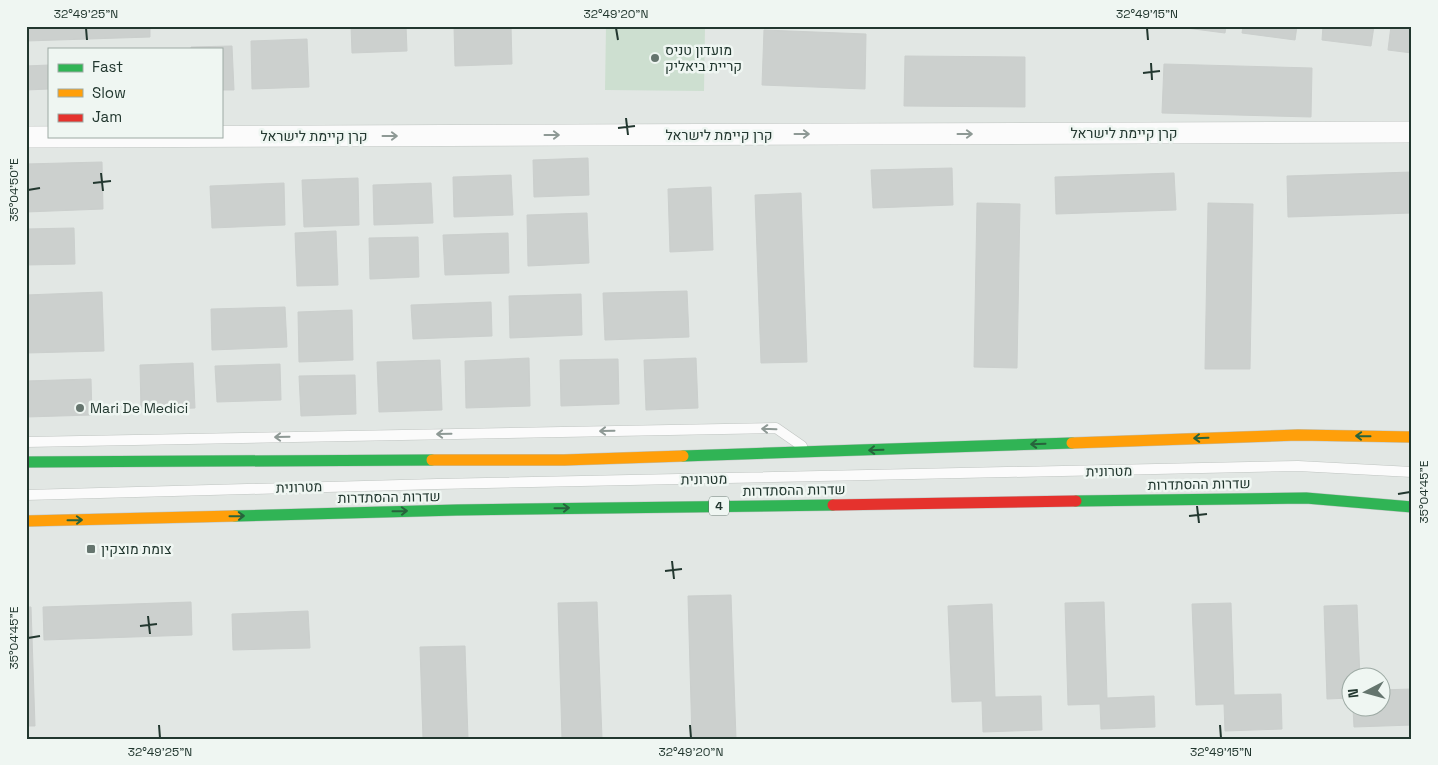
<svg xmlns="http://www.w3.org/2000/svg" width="1438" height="765" font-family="'Space Grotesk',Heebo,sans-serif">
<rect width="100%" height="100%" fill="#e2e7e4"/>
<path fill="#cddfd0" d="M606,26H705L704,91L605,90Z"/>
<g fill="#ccd0ce" stroke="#cbcfcd">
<path d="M26,26H150V37L26,41Z"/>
<path d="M351,26H406L407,51L352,53Z"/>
<path d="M454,26H511L512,64L455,66Z"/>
<path d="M1171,26H1226L1225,33Z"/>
<path d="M1243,26H1297L1295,40L1242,33Z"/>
<path d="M1323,26H1374L1371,46L1322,40Z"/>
<path d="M1391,26H1412V53L1388,50Z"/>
<path d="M764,30L866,34L865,89L762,85Z"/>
<path d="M307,39L309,87L252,89L251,41Z"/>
<path d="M232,46L234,90H221V49H191V47Z"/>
<path d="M905,56L1025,57V107L904,106Z"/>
<path d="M1164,64L1312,68L1311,117L1162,113Z"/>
<path d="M49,65V89L26,90V66Z"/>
<path d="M588,158L589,195L534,197L533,160Z"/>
<path d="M102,162L103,209L26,212V164Z"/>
<path d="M952,168L953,205L873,208L871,170Z"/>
<path d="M1412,172V213L1288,217L1287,176Z"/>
<path d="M1174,173L1176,210L1056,214L1055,177Z"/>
<path d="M511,175L513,215L454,217L453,177Z"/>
<path d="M358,178L359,225L304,227L302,180Z"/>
<path d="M284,183L285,225L212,228L210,186Z"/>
<path d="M431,183L433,223L374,225L373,185Z"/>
<path d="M711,187L713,250L670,252L668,189Z"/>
<path d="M801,193L807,362L761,363L755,195Z"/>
<path d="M977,203L1020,204L1017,368L974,367Z"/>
<path d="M1208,203L1253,204L1250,369H1205Z"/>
<path d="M587,213L589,263L528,266L527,215Z"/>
<path d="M74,228L75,264L26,265V229Z"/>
<path d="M336,231L338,285L297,286L295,233Z"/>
<path d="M508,233L509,273L445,275L443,235Z"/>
<path d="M418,237L419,277L370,279L369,238Z"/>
<path d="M687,291L689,337L605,340L603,293Z"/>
<path d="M102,292L104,351L26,353V295Z"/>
<path d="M581,294L582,335L510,338L509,296Z"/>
<path d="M491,302L492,336L413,339L411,305Z"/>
<path d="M285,307L287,347L212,350L211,309Z"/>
<path d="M352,310L353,360L299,362L298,312Z"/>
<path d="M529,358L530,406L466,408L465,361Z"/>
<path d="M696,358L698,408L646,410L644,360Z"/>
<path d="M618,359L619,404L561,406L560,360Z"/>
<path d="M440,360L442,410L379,412L377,362Z"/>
<path d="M193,363L195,408L141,410L140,365Z"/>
<path d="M280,364L281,400L217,402L215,366Z"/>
<path d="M355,375L356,414L301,416L299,376Z"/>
<path d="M91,379L92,415L26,417V381Z"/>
<path d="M731,595L736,739H692L688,596Z"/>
<path d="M191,602L192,635L44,640L43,607Z"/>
<path d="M597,602L602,739H562L558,603Z"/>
<path d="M1104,602L1107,698L1154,696L1155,727L1101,729L1100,704L1068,705L1065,603Z"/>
<path d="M1231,603L1234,695L1281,694L1282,729L1225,731L1224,704L1196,705L1192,604Z"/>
<path d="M992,604L995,697L1041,696L1042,730L983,732L982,701L952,702L948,606Z"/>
<path d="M1357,605L1360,678H1350V698L1327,699L1324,606Z"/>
<path d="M26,607H31L35,726H26Z"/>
<path d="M308,611L310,648L233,650L232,614Z"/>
<path d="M465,646L468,739H423L420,647Z"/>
<path d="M1412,689V725L1354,727L1353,708H1380V690Z"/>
</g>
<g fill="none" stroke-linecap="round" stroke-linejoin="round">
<g stroke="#bfc4c1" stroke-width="11">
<g id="lane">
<path d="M26,442L776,428L802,446"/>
<path d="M26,495L437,484L1298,466L1412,472"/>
</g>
</g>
<g stroke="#bfc4c1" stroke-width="22">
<path id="street" d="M26,137L1412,132"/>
</g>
<g stroke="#bcc3c0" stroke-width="12">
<g id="fast">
<path d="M683,456L1072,443"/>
<path d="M26,462L432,460"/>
<path d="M1076,501L1306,498L1412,507"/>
<path d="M235,516L457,510L833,505"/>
</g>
</g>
<g stroke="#bcc3c0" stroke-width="12">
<g id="slow">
<path d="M1072,443L1298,435L1412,437"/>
<path d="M432,460H564L683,456"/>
<path d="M26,521L235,516"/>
</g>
</g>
<g stroke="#bcc3c0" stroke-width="12">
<path id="jam" d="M833,505L1076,501"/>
</g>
<use href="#lane" stroke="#fbfbfb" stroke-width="10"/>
<use href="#street" stroke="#fbfbfb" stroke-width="21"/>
<use href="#fast" stroke="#30b455" stroke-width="11"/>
<use href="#slow" stroke="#ff9f0a" stroke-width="11"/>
<use href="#jam" stroke="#e5322d" stroke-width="11"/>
</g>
<defs><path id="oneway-shaft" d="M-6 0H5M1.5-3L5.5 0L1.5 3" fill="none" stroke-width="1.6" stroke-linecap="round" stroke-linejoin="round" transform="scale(1.25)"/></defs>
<g stroke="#8e9995">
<use href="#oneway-shaft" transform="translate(802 134)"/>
<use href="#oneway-shaft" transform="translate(965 134)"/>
<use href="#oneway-shaft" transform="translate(552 135)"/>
<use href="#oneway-shaft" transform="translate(390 136)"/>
<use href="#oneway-shaft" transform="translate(769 429) rotate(-178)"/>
<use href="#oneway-shaft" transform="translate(607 431) rotate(179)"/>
<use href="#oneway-shaft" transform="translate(444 434) rotate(179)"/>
<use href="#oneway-shaft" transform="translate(282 437) rotate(179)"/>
</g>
<g stroke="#27633c">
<use href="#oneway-shaft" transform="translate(1363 436) rotate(-179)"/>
<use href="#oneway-shaft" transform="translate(1201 438) rotate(178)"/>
<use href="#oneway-shaft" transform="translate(1038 444) rotate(178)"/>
<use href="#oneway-shaft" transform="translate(876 450) rotate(178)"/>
<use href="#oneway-shaft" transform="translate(562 508) rotate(-1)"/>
<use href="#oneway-shaft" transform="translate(400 511) rotate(-1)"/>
<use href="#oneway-shaft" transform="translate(237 516) rotate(-1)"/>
<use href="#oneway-shaft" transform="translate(75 520) rotate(-1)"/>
</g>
<path fill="none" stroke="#22372f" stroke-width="2" d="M86,28L87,40M616,28L618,40M1147,28L1148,40M1151,63L1152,80M1143,73L1160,71M626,118L628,135M618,128L635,126M101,173L103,191M93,183L111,181M28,190L40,188M1398,494L1410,492M1197,506L1199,523M1189,516L1207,514M672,561L674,579M665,571L682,569M148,616L150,634M140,626L157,624M28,638L40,636M159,725L160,738M690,725L691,738M1220,725L1221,738"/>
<g fill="#65756e" stroke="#eff6f2" stroke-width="2">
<circle cx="655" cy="58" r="5"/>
<circle cx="80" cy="408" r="5"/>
<rect x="86" y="544" width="10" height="10" rx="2.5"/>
</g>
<g text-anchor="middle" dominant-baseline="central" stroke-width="5" stroke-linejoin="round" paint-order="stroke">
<rect fill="#eff6f2" stroke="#60706a" stroke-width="1" x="709" y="496.5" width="20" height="19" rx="4"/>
<g font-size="12" font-weight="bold" fill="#22372f">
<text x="719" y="506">4</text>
</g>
<g font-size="14" fill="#22372f" stroke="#eff6f2" text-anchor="start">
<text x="665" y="50">מועדון טניס<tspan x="665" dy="16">קריית ביאליק</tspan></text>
<text x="90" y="408">Mari De Medici</text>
<text x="101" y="549">צומת מוצקין</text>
</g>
<g font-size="14" fill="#22372f" stroke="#eff6f2">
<text x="1124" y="133">קרן קיימת לישראל</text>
<text x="719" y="135">קרן קיימת לישראל</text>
<text x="314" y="136">קרן קיימת לישראל</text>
<text transform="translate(1109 471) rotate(-1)">מטרונית</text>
<text transform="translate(704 479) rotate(-1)">מטרונית</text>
<text transform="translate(1199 484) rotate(-1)">שדרות ההסתדרות</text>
<text transform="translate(299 487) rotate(-2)">מטרונית</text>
<text transform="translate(794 490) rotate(-1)">שדרות ההסתדרות</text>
<text transform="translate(389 497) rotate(-1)">שדרות ההסתדרות</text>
</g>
</g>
<rect width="1438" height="765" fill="none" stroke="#eff6f2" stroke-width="55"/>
<rect x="48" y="48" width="175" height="90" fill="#eff6f2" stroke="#9daaa4"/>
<rect x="58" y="64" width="25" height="8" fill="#30b455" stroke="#9daaa4"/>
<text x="92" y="72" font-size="15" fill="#22372f">Fast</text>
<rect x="58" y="89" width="25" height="8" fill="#ff9f0a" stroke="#9daaa4"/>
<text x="92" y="98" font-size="15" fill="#22372f">Slow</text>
<rect x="58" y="114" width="25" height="8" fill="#e5322d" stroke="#9daaa4"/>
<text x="92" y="122" font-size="15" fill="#22372f">Jam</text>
<g transform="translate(1366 692) rotate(264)"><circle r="24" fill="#eff6f2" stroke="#9daaa4"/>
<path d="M0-4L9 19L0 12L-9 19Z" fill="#65756e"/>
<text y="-8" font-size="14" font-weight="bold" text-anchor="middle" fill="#22372f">N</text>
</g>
<rect x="28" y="28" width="1382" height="710" fill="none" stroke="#22372f" stroke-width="2"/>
<g font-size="12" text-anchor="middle" fill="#22372f">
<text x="86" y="18">32°49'25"N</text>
<text x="616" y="18">32°49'20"N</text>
<text x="1147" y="18">32°49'15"N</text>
<text transform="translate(14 190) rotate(-90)" y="4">35°04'50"E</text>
<text transform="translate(1424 492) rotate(-90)" y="4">35°04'45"E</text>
<text transform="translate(14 638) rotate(-90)" y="4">35°04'45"E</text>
<text x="160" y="756">32°49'25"N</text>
<text x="691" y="756">32°49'20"N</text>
<text x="1221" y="756">32°49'15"N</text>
</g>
</svg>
